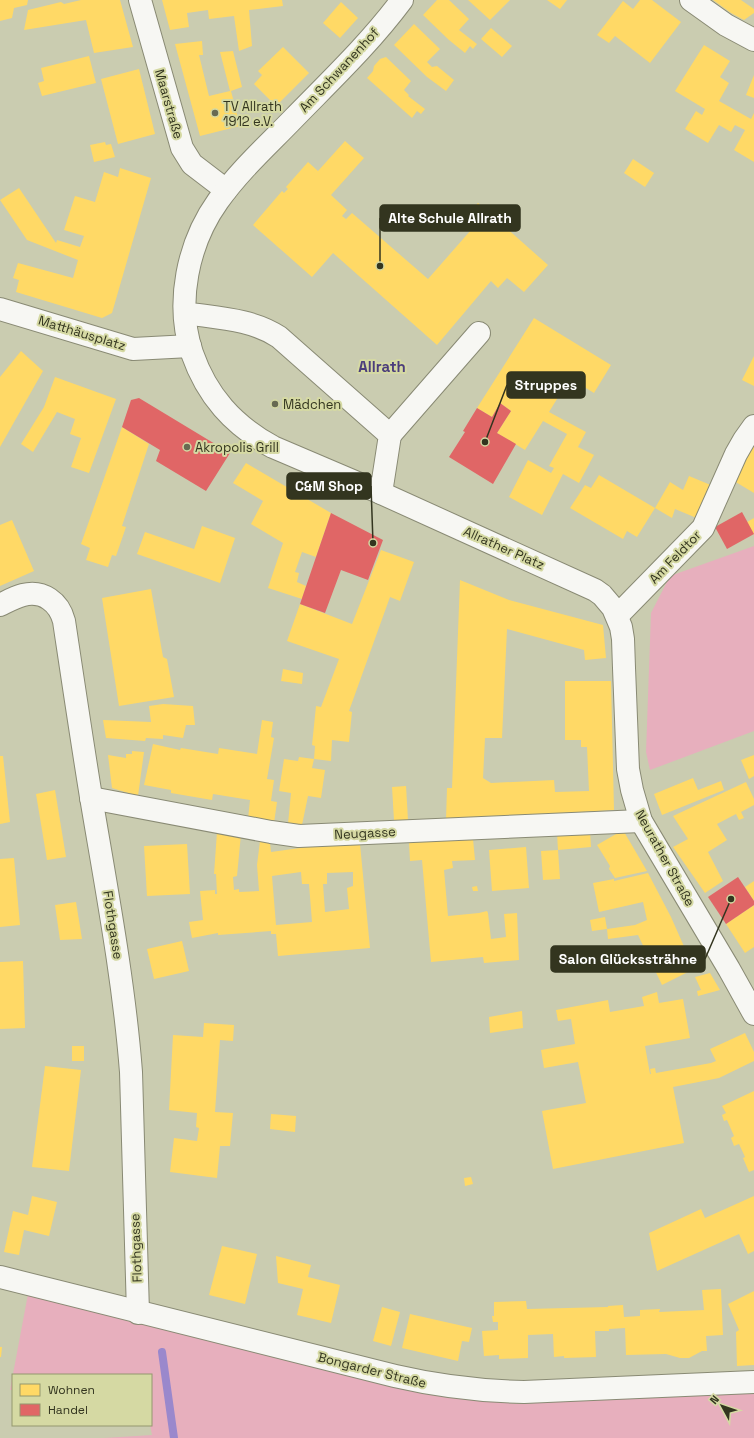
<svg xmlns="http://www.w3.org/2000/svg" width="754" height="1438" font-family="'Space Grotesk',sans-serif">
<rect width="100%" height="100%" fill="#caccb0"/>
<g fill="#e7afbd">
<path d="M754,546V731L650,770L646,752L651,613L670,576Z"/>
<path d="M28,1294L476,1400L519,1404L754,1391V1438H104L152,1435L150,1425L151,1375H13V1390H10Z"/>
</g>
<g fill="#ffd966" fill-rule="evenodd">
<path d="M0,0H28L27,5L14,8L12,18L0,21Z"/>
<path d="M81,0H120L133,47L94,53L86,20L24,30L28,10L61,2L64,4Z"/>
<path d="M162,0H282L283,6L249,10L252,46L239,51L234,16L209,19L208,10L187,13L189,27L170,30Z"/>
<path d="M437,0H449L469,19L459,30L477,44L473,49L470,46L465,53L449,40L423,15Z"/>
<path d="M468,0H510L490,20Z"/>
<path d="M547,0H567L560,9Z"/>
<path d="M640,0H652L681,22L650,63L615,36L609,43L597,35L623,1L633,9Z"/>
<path d="M713,0H741L754,9V13L744,20L731,13Z"/>
<path d="M341,2L358,18L340,38L323,23Z"/>
<path d="M414,24L440,49L427,62L432,67L437,66L454,80L446,91L427,77L394,45Z"/>
<path d="M491,28L512,46L502,57L481,39Z"/>
<path d="M202,41L203,55H199L209,96L230,91L220,52L233,51L242,87L231,91L240,126L200,136L175,44Z"/>
<path d="M704,45L730,61L720,77L729,83L719,101L751,119L754,113V162L734,150L745,130L735,125L731,132L719,125L708,143L685,129L696,111L702,115L705,109L675,91Z"/>
<path d="M283,47L309,73L276,106L254,84L262,75L258,71Z"/>
<path d="M89,56L96,83L42,96L38,83L44,81L41,68Z"/>
<path d="M386,57L411,81L404,90L409,95L408,96L425,109L421,114L417,111L412,118L367,78L373,71L374,66L380,59Z"/>
<path d="M139,69L155,134L118,144L101,79Z"/>
<path d="M754,75V98L746,95Z"/>
<path d="M345,141L364,158L331,195L347,210L342,216L346,219L352,213L428,279L471,230L462,221L478,203L548,265L524,292L507,278L498,288L491,281L437,345L333,253L312,277L253,225L282,191L284,193L288,189L286,187L308,162L318,171Z"/>
<path d="M105,142L106,145L111,144L115,157L94,162L90,145Z"/>
<path d="M633,159L654,173L645,187L624,173Z"/>
<path d="M120,168L151,178L112,313L102,318L16,292L19,280L13,278L18,263L73,278L78,260L27,240L0,200L19,188L56,243L57,240L80,247L84,236L64,230L75,196L95,202L104,172L118,177Z"/>
<path d="M534,318L611,365L594,393L570,378L549,412L586,432L578,447L594,455L579,483L563,474L542,515L509,497L528,460L551,473L554,468L549,466L567,434L543,421L525,450L497,433L511,411L500,403L492,417L477,408Z"/>
<path d="M21,351L43,371L0,447V377Z"/>
<path d="M754,356V386L742,380Z"/>
<path d="M55,377L116,399L89,473L71,467L81,438L70,434L75,419L57,412L33,452L21,444L44,407Z"/>
<path d="M122,427L149,444L122,526L126,527L116,556L112,555L108,567L86,560L90,548L81,544Z"/>
<path d="M754,435V493L729,478Z"/>
<path d="M246,463L331,513L316,557L302,552L295,572L299,573L297,582L306,586L302,599L268,588L283,543L251,524L263,501L233,483Z"/>
<path d="M599,475L655,508L637,537L627,531L623,539L570,508L585,485L591,488Z"/>
<path d="M689,476L713,486L699,519L675,509L672,518L655,508L670,482L683,490Z"/>
<path d="M754,518V535L747,522Z"/>
<path d="M12,520L34,571L0,586V525Z"/>
<path d="M202,526L235,538L220,583L137,554L145,532L194,549Z"/>
<path d="M381,550L414,562L400,601L390,597L349,711L352,712L349,742L332,740L331,761L314,759L315,746L312,745L316,706L321,707L339,659L287,641L300,604L352,624Z"/>
<path d="M460,580L509,600L603,625L606,658L585,660L584,650L507,629L502,738H485L483,778L491,783L554,780L555,792L589,791L587,747H581V740H565V681H611L614,810L446,820L447,788H452Z"/>
<path d="M151,589L163,657L167,659L174,697L119,706L102,598Z"/>
<path d="M283,669L303,673L302,684L281,681Z"/>
<path d="M163,704L193,706L195,725H186L183,738L163,735V739L146,738L145,741L106,738L103,720L151,722L149,706Z"/>
<path d="M262,720L273,722L271,737L274,738L267,779L274,780L271,801L277,802L274,823L248,819L250,800L213,794L212,800L171,793V790L144,785L153,744L180,750L181,748L218,754L219,748L257,754Z"/>
<path d="M132,751L144,752L138,796L112,788L108,755L126,758V754H132Z"/>
<path d="M754,755V776L749,779L741,760Z"/>
<path d="M0,756H3L10,822L0,824Z"/>
<path d="M299,757L314,759L312,768L325,770L321,798L308,796L302,825L288,824L291,793L279,791L284,759L298,761Z"/>
<path d="M693,778L698,790L721,781L724,790L662,815L654,794Z"/>
<path d="M746,782L754,799V805L741,812L744,818L739,820L736,814L717,824L727,840L708,852L723,881L705,893L673,847L688,839L673,816Z"/>
<path d="M406,786L408,820H394L392,787Z"/>
<path d="M55,790L66,857L47,860L36,794Z"/>
<path d="M623,830L647,871L615,878L609,869L610,866L597,845Z"/>
<path d="M590,831L591,847L558,850L557,833Z"/>
<path d="M217,832L241,834L237,876L233,877L234,890L239,889V892L259,891L257,865L260,841L270,843L271,852L300,848V846L360,844L370,948L278,956L276,934H271V931L218,935V933L192,938L189,922L203,920L200,891L215,890V894H217L216,874H214ZM301,872L302,884H309L312,922L276,925L272,876ZM353,872V886L347,888L349,909L325,912L323,884H327V873Z"/>
<path d="M450,838L451,841L473,839L475,860L452,861L453,868L444,870L448,916L479,913L487,911L488,913L491,939L506,937L504,914L517,913L519,960L484,963L483,957L431,962L422,860L410,861L409,842Z"/>
<path d="M187,844L190,894L147,896L144,846Z"/>
<path d="M526,847L529,888L492,891L489,850Z"/>
<path d="M558,850L560,879L543,880L541,851Z"/>
<path d="M14,858L20,925L0,927V859Z"/>
<path d="M648,873L671,917L694,969L662,985L638,935L608,939L607,929L592,931L590,920L605,917L607,929L635,925L647,920L643,902L599,912L593,883L614,879V881Z"/>
<path d="M754,881V901L745,887Z"/>
<path d="M477,886L478,891H473L472,887Z"/>
<path d="M76,902L82,939L60,940L55,905Z"/>
<path d="M754,905V947L745,953L726,924Z"/>
<path d="M182,941L189,971L154,979L147,949Z"/>
<path d="M23,961L25,1028L0,1029V962Z"/>
<path d="M710,973L720,990L698,996L697,991L701,990L695,977Z"/>
<path d="M657,992L659,1003L683,999L690,1038L645,1046L650,1074H651L650,1069L655,1068L656,1073L711,1063L716,1061L710,1049L745,1033L754,1052V1061L719,1078L673,1087L684,1143L553,1169L542,1111L586,1103L578,1062L544,1068L541,1050L575,1044L571,1019L558,1021L556,1010L608,1000L610,1012L644,1006L642,997Z"/>
<path d="M522,1011L523,1028L490,1033L489,1017Z"/>
<path d="M204,1023L234,1025L233,1041L220,1040L215,1112L233,1113L230,1146H220L217,1178L170,1172L174,1138L197,1141L199,1128L196,1127L197,1113L169,1110L173,1035L203,1037Z"/>
<rect x="72" y="1046" width="12" height="15"/>
<path d="M45,1066L81,1070L69,1171L32,1167Z"/>
<path d="M754,1091V1170L749,1172L743,1158L745,1157L739,1144L734,1146L731,1138L734,1136L727,1120L724,1121L722,1115L726,1113L722,1106Z"/>
<path d="M271,1114L296,1116L295,1132L270,1129Z"/>
<path d="M471,1177L473,1184L465,1186L464,1178Z"/>
<path d="M32,1196L57,1202L49,1236L24,1230L19,1255L4,1252L13,1211L28,1215Z"/>
<path d="M754,1196V1251L748,1254L739,1234L657,1271L649,1233L701,1209L705,1218Z"/>
<path d="M222,1246L257,1254L245,1304L209,1295Z"/>
<path d="M276,1256L311,1265L308,1277L340,1285L331,1323L297,1315L303,1289L278,1283Z"/>
<path d="M721,1289L723,1335L706,1336L707,1351H702L689,1358H680L666,1354L626,1355L625,1328L609,1329V1331H595L596,1357L564,1358V1356L554,1357L553,1334L528,1335V1358L499,1359V1355L484,1356L482,1331L498,1330V1322H493L492,1316H494V1302L526,1301L527,1309L608,1307V1306L623,1305L624,1317L640,1316V1310L660,1309L659,1312L704,1310L702,1290Z"/>
<path d="M754,1291V1365L737,1366L736,1332L739,1330L728,1304Z"/>
<path d="M382,1307L400,1312L391,1346L373,1341Z"/>
<path d="M410,1314L472,1328L469,1342L462,1341L458,1361L402,1348Z"/>
<path d="M0,1347H2L1,1357H0Z"/>
</g>
<g fill="#e06666">
<path d="M139,398L230,453L206,491L156,461L160,450L122,427L131,400Z"/>
<path d="M500,403L511,411L497,433L516,444L493,484L449,457L465,432L463,431L477,408L492,417Z"/>
<path d="M742,512L754,534L727,549L715,527Z"/>
<path d="M331,513L383,540L368,580L341,570L325,613L300,604Z"/>
<path d="M738,877L754,901V905L726,924L708,897Z"/>
</g>
<g fill="none" stroke-linecap="round" stroke-linejoin="round">
<path stroke="#9a88cc" stroke-width="8" d="M162,1352L174,1438"/>
<g stroke="#898a74" stroke-width="24">
<g id="minor">
<path d="M140,0L182,148L192,164L226,190"/>
<path d="M402,0C370,43 331,80 294,118C268,145 240,170 218,201C188,243 175,303 192,353C207,396 233,425 273,447L381,493L595,590L602,595L613,608L621,627L623,639L624,668L628,769L632,790L641,821L729,969L754,1014"/>
<path d="M691,0L726,25L754,40"/>
<path d="M0,309L133,349L190,346"/>
<path d="M185,313C217,318 252,319 279,337L390,435L381,493"/>
<path d="M390,435L479,333"/>
<path d="M0,605C8,601 15,597 23,595C43,590 59,602 64,621C73,681 82,742 92,803C107,892 124,982 131,1072L138,1313"/>
<path d="M617,616L703,528L736,454L744,440L754,426"/>
<path d="M91,798L271,832L299,836L641,821"/>
<path d="M0,1277L395,1376C438,1386 480,1391 524,1392L754,1382"/>
</g>
</g>
<use href="#minor" stroke="#f7f7f3" stroke-width="22"/>
</g>
<g fill="#686a52" stroke="#d5d9a3" stroke-width="1.5">
<circle cx="215" cy="113" r="4"/>
<circle cx="275" cy="404" r="4"/>
<circle cx="187" cy="447" r="4"/>
</g>
<g text-anchor="middle" dominant-baseline="central" stroke-width="4" stroke-linejoin="round" paint-order="stroke">
<g font-size="13" fill="#33351f" stroke="#d5d9a3">
<text transform="translate(339 70) rotate(-47)">Am Schwanenhof</text>
<text transform="translate(169 104) rotate(74)">Maarstraße</text>
<text transform="translate(82 333) rotate(17)">Matthäusplatz</text>
<text transform="translate(504 548) rotate(24)">Allrather Platz</text>
<text transform="translate(675 557) rotate(-46)">Am Feldtor</text>
<text transform="translate(365 833) rotate(-3)">Neugasse</text>
<text transform="translate(665 858) rotate(61)">Neurather Straße</text>
<text transform="translate(113 925) rotate(81)">Flothgasse</text>
<text transform="translate(136 1248) rotate(-92)">Flothgasse</text>
<text transform="translate(372 1370) rotate(14)">Bongarder Straße</text>
</g>
<g font-size="13" fill="#33351f" stroke="#d5d9a3" text-anchor="start">
<text x="223" y="106">TV Allrath<tspan x="223" dy="15">1912 e.V.</tspan></text>
<text x="283" y="404">Mädchen</text>
<text x="195" y="447">Akropolis Grill</text>
</g>
<g font-size="15" font-weight="bold" fill="#4c3e7c" stroke="#d5d9a3">
<text x="382" y="366">Allrath</text>
</g>
</g>
<path fill="none" stroke="#33351f" stroke-width="1.5" d="M380 266L380 218M485 442L507 385M373 543L371 486M731 899L705 959"/>
<g fill="#33351f" stroke="#d5d9a3" stroke-width="1.5">
<circle cx="380" cy="266" r="4"/>
<circle cx="485" cy="442" r="4"/>
<circle cx="373" cy="543" r="4"/>
<circle cx="731" cy="899" r="4"/>
</g>
<g fill="#33351f" stroke="#33351f" stroke-width="1.5">
<rect x="380" y="205" width="140" height="26" rx="4"/>
<rect x="507" y="372" width="78" height="26" rx="4"/>
<rect x="287" y="473" width="84" height="26" rx="4"/>
<rect x="551" y="946" width="154" height="26" rx="4"/>
</g>
<g font-size="14" text-anchor="middle" font-weight="bold" fill="#fff">
<text x="450" y="223">Alte Schule Allrath</text>
<text x="546" y="390">Struppes</text>
<text x="329" y="491">C&amp;M Shop</text>
<text x="628" y="964">Salon Glückssträhne</text>
</g>
<rect x="12" y="1374" width="140" height="52" fill="#d5d9a3" stroke="#94976e"/>
<rect x="20" y="1384" width="20" height="12" fill="#ffd966" stroke="#94976e"/>
<text x="48" y="1394" font-size="12" fill="#33351f">Wohnen</text>
<rect x="20" y="1404" width="20" height="12" fill="#e06666" stroke="#94976e"/>
<text x="48" y="1414" font-size="12" fill="#33351f">Handel</text>
<g transform="translate(722 1406) rotate(310)" stroke="#d5d9a3" stroke-width="3" paint-order="stroke">
<path d="M0-3L7 15L0 10L-7 15Z" fill="#33351f"/>
<text y="-6" font-size="11" font-weight="bold" text-anchor="middle" fill="#33351f">N</text>
</g>
</svg>
